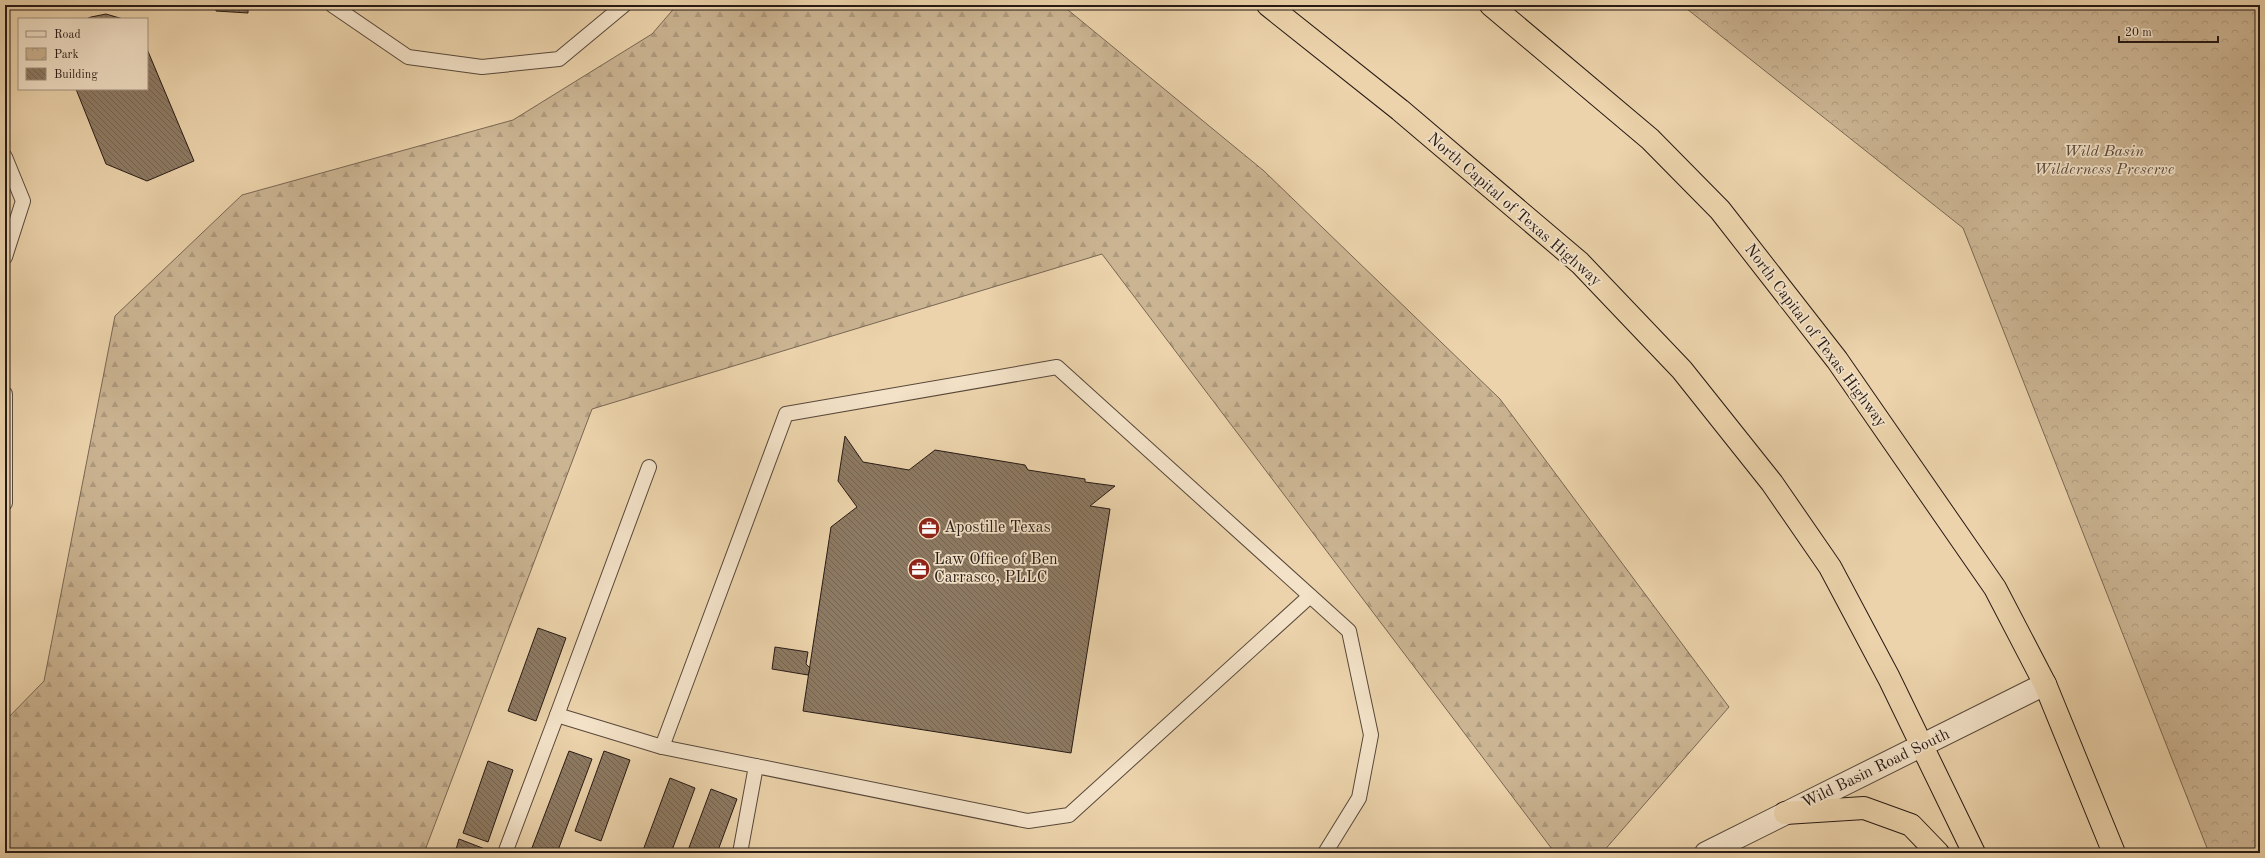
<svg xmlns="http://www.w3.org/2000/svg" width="2265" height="858" font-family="'Old Standard TT',serif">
<defs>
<pattern id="forest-firs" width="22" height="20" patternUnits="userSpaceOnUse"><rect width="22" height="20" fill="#cbb492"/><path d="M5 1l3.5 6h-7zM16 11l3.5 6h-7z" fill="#ae9a7d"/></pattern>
<pattern id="park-crowns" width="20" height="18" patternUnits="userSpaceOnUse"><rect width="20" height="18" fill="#cbb492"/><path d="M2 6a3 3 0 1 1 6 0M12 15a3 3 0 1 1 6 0" fill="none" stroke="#ae9a7d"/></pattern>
<pattern id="building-back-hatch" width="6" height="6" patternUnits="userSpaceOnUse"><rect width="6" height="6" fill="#8d7a63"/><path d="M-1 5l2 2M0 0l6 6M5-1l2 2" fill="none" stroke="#736350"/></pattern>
</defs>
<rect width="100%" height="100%" fill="#ecd3ab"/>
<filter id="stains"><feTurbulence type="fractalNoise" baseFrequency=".005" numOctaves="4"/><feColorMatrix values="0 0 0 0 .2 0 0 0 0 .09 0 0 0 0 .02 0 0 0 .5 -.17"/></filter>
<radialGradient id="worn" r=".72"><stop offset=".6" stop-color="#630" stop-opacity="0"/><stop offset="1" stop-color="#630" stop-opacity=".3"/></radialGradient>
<path fill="url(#forest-firs)" stroke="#796754" d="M677,5H1062L1264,171L1500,399L1729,707L1602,853H1555L1102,254L592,409L424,853H5V721L44,681L115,316L242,195L513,120L652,34Z"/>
<path fill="url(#park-crowns)" stroke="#796754" d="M1682,5H2260V853H2209L1963,228Z"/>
<g fill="url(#building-back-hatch)" stroke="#271a15">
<path d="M216,5H248V13L216,11Z"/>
<path d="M106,14L123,19H86L91,17Z"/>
<path d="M147,49L194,161L147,181L106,164L76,89H147Z"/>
<path d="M845,436L863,462L909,470L935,450L1025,465L1028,470L1085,479V482L1115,486L1090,506L1110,509L1071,753L803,711L831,527L857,507L838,481Z"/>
<path d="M538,628L566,638L536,721L508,711Z"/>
<path d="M775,647L808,652L806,664L810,668L808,675L772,669Z"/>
<path d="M569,751L592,759L557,853H530Z"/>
<path d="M604,751L630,760L601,841L575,831Z"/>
<path d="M488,761L513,770L488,842L463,833Z"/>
<path d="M670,778L695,788L671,853H642Z"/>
<path d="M711,789L737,799L717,853H687Z"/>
<path d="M459,839L485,849L484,853H455Z"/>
</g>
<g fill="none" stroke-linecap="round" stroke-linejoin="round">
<g stroke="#58483a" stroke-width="16">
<g id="lane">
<path d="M332,5L408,57L482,67L559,59L624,5"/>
<path d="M5,157L23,201L5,257"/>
<path d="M5,394V503"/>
<path d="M557,715L649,467"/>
<path d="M662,747L1028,821L1069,815L1310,596"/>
<path d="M505,853L557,715L662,747L786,414L1057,367L1349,631L1371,735L1359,798L1325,853"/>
<path d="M740,853L756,766"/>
</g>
</g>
<g stroke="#58483a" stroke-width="24">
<path id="street" d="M1706,853L2045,684"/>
</g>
<g stroke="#271a15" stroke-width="24">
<g id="highway">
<path d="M1268,5L1400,110L1580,263L1682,370L1772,483L1830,567L1889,678L1974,853"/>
<path d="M1491,5L1650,139L1720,210L1837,360L1995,588L2045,684L2114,853"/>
<path d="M1785,813L1864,808L1911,825L1938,853"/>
</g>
</g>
<use href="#lane" stroke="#f3e2c8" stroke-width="14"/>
<use href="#street" stroke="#f3e2c8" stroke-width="22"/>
<use href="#highway" stroke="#ecd3ab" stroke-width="22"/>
</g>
<defs>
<g id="office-disc" transform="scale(1.15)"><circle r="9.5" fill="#8f2418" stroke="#f3e2c8"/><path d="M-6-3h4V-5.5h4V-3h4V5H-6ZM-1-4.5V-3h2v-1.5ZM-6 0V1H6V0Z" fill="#fff"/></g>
</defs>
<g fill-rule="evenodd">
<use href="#office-disc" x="929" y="528"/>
<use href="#office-disc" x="919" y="569"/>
</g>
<g text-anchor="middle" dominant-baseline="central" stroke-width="3.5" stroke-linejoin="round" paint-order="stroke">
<g font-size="16" font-style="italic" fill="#58483a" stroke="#f3e2c8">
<text x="2104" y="152">Wild Basin<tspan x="2104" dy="18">Wilderness Preserve</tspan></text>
</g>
<g font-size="16" fill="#271a15" stroke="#f3e2c8">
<text transform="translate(1514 210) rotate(41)">North Capital of Texas Highway</text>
<text transform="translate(1815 336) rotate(53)">North Capital of Texas Highway</text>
<text transform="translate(1876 769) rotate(-26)">Wild Basin Road South</text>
</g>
<g font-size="16" fill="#271a15" stroke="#f3e2c8" text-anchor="start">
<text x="944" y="528">Apostille Texas</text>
<text x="934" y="560">Law Office of Ben<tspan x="934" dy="18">Carrasco, PLLC</tspan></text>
</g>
</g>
<rect width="2265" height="858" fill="none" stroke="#ecd3ab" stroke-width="20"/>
<rect x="6" y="6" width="2253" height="846" fill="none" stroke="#271a15" stroke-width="2"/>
<rect x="10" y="10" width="2245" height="838" fill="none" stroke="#271a15"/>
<rect x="18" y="18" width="130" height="72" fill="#f3e2c8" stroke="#a19280"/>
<rect x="26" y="31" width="20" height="6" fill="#f3e2c8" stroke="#a19280"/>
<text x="54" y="38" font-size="12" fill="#271a15">Road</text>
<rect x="26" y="48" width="20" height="12" fill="url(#park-crowns)" stroke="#a19280"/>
<text x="54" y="58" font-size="12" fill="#271a15">Park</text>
<rect x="26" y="68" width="20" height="12" fill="url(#building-back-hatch)" stroke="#a19280"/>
<text x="54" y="78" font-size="12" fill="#271a15">Building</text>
<path d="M2119 36v6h99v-6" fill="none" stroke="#271a15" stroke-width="2"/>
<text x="2125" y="36" font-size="12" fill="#271a15" stroke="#f3e2c8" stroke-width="3" paint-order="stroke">20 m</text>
<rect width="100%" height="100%" filter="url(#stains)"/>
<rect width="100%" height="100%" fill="url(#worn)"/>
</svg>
